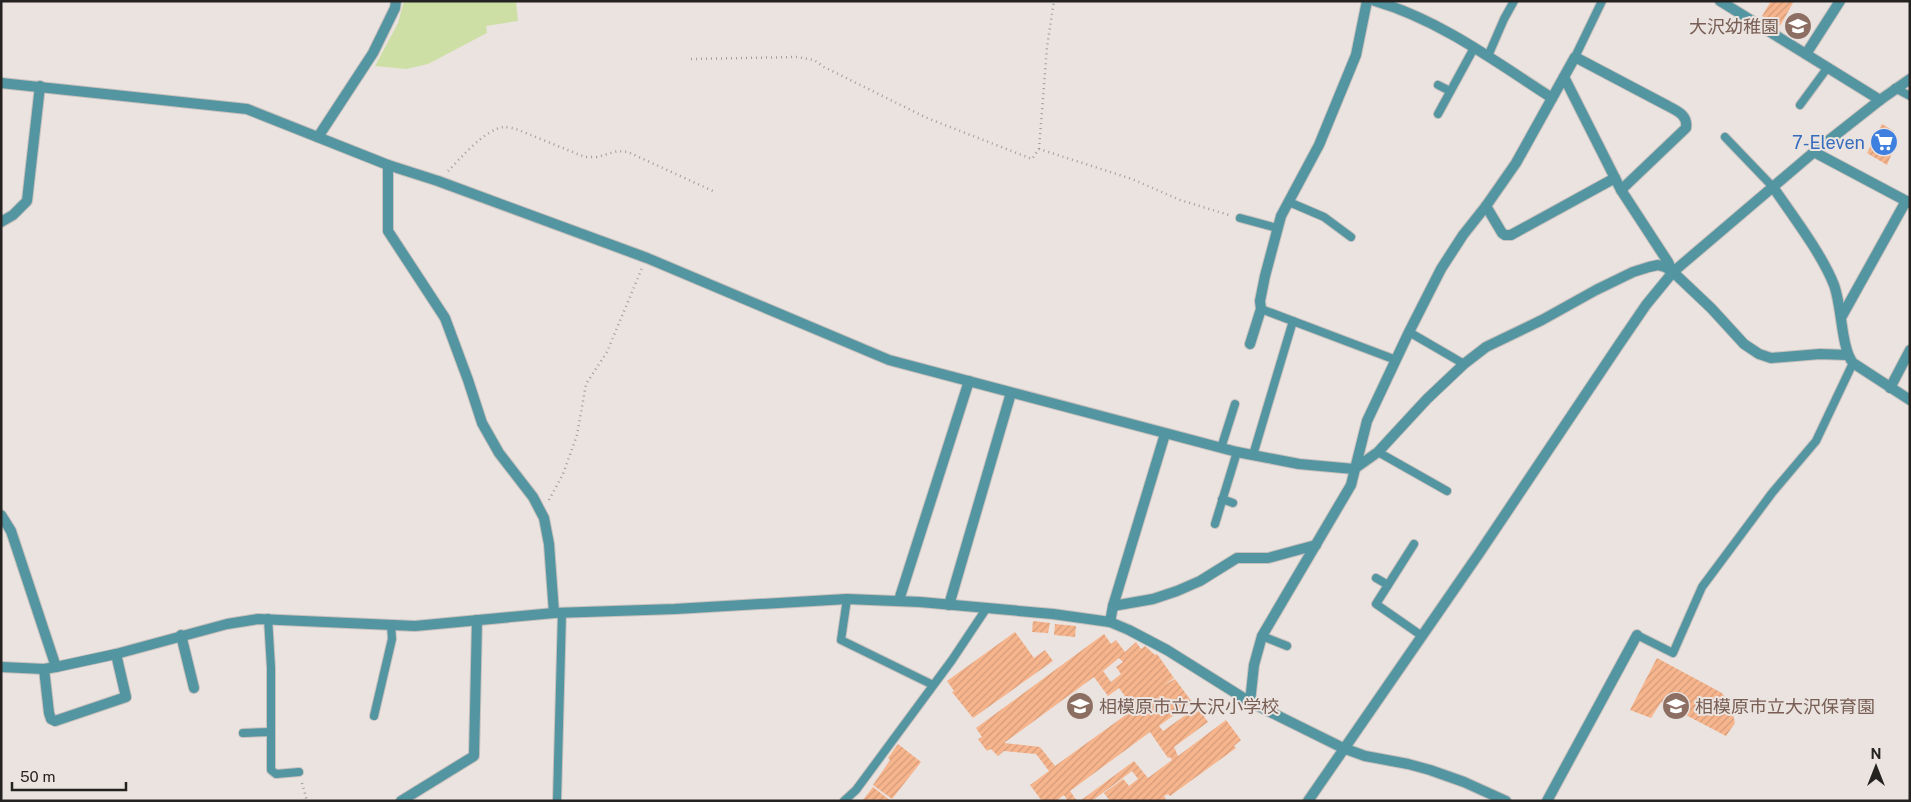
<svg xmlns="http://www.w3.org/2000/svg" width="1911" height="802" font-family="'Public Sans','Noto Sans JP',sans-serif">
<defs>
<pattern id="building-hatch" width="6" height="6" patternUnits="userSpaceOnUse" patternTransform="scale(1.25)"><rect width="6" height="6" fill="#f7b58d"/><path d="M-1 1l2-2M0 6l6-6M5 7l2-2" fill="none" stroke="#d49b79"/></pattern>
</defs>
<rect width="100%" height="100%" fill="#eae3df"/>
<path fill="#cedfa6" d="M404,1H516L518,21L486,26L487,33L428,64L406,69L375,66L398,23Z"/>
<g fill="url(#building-hatch)" fill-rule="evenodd">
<path d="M1771,1H1794L1780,26L1762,16Z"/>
<path d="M1882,124L1894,131L1892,143L1894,148L1887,165L1867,153Z"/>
<path d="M1033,621L1050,623L1048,633L1032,632Z"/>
<path d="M1055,624L1076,626L1075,637L1054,635Z"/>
<path d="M1015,632L1034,658L1045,650L1053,661L973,718L952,692L954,691L947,681Z"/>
<path d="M1104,634L1111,644L1116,640L1125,652L1136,642L1141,649L1145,646L1155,655L1157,654L1174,678L1164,685L1175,679L1192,702L1159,726L1163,731L1197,707L1208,722L1174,747L1178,756L1226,720L1241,740L1234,746L1236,748L1170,796L1168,794L1164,796L1166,799L1163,801H1110L1104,793L1123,779L1132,789L1129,786L1138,779L1132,771L1092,801H1080L1134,761L1148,778L1172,760L1170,757L1168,758L1150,732L1070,791L1077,801H1068L1064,795L1056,801H1042L1030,785L1049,771L1036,754L1004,751L998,756L991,749L987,751L978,739L982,737L976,728ZM1119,658L1123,662L1116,667L1121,674L1111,682L1103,671ZM1094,677L1108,696L1119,688L1134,709L1055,766L1040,747L1004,743Z"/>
<path d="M1657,658L1722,693L1731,706L1735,723L1726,736L1661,702L1651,718L1630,710Z"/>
<path d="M898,744L921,762L892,799L873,785L890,760L888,758Z"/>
<path d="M873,787L891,801H862Z"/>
</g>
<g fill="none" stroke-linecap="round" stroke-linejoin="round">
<g stroke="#c7c0bd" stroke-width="10">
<g id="service">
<path d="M1488,56L1504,19L1514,1"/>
<path d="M1575,57L1602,1"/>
<path d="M1438,85L1450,91"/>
<path d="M1895,88L1910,96"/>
<path d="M1800,105L1828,67"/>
<path d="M1438,114L1474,48"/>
<path d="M1725,137L1773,187"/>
<path d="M1289,202L1324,217L1351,237"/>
<path d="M1240,218L1277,228"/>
<path d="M1261,309L1396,360"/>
<path d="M1409,332L1464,364"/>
<path d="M1221,448L1235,404"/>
<path d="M1378,452L1447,491"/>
<path d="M1253,455L1293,321"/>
<path d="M1222,499L1233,503"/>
<path d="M1215,524L1237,452"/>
<path d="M1414,544L1376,604L1422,636"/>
<path d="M1376,578L1388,585"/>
<path d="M847,599L841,640L933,685"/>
<path d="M268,618L271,668V770L276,774L299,772"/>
<path d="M1637,635L1673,653L1702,587L1772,493L1816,441L1853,363"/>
<path d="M1262,636L1287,646"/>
<path d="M374,716L392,639L391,625"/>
<path d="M243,733L271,732"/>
<path d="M557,801L562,612"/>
<path d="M844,801L856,790L952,660L986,609"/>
</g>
</g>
<g stroke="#c7c0bd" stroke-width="12">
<g id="minor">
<path d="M1375,1C1440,20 1496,62 1552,98"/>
<path d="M1720,1L1880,100"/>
<path d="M1806,54L1840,1"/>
<path d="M1564,77L1621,190L1668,262L1672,271"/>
<path d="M1,83L247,109L388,165L438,181L647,258L889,360L1237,452L1299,464L1354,469L1378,452L1427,399L1464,364L1486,347L1542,320L1596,290L1633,272L1649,267L1658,265L1665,267L1673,272L1711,308L1744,344L1759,354L1771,358L1820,354L1847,355"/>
<path d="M318,137L373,53L395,8L396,1"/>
<path d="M1814,152L1910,203"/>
<path d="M388,165V231L445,318L468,380L482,423L499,453L533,497L544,518L549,544L554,613"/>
<path d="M1773,187C1792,215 1822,254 1834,285C1842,306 1841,348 1853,363L1910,400"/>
<path d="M1486,206L1502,233L1505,235H1511L1615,178"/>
<path d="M1,222L13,215L27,201L40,86"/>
<path d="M1842,316L1906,201"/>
<path d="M1250,344L1261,309L1260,301L1265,276L1281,216L1319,145L1356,55L1367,1"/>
<path d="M1890,388L1910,350"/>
<path d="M1,515L11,531L56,667"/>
<path d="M899,600L969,381"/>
<path d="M949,605L1011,393"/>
<path d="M1113,606L1153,599L1177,591L1200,581L1237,558H1268L1316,545"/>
<path d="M1110,622L1113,606L1165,434"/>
<path d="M181,635L194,688"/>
<path d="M1,667L44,669L56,667L116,654L227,624L258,619L415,626L554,613L675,609L847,599L920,602L1053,614L1110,622L1129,630L1167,650L1250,702L1343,748L1365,756L1408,764L1430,770L1464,782L1506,801"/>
<path d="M44,669L49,713L51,719L55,721L126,697L116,654"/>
<path d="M1250,702L1254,665L1262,636L1351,485L1367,421L1409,332L1441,269L1463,235L1486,206L1516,163L1575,57L1668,106C1677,111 1688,115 1686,128L1621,190"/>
<path d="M401,801L474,756L477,620"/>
<path d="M1547,801L1637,635"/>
</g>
</g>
<g stroke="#c7c0bd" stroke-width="12">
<path id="tertiary" d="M1308,801L1480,552L1618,346L1646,305L1673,272L1814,152L1880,100L1910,79"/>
</g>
<g stroke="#a39d9a" stroke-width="2.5" stroke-dasharray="1 4" stroke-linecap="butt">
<path d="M691,59L797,57L814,60L824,67L927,118L1032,159L1039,149L1132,179L1180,200L1229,215"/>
<path d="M1039,149L1047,47L1054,1"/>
<path d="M448,171C461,158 485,129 504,127C507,127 512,128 516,129L585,157H597L618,151L628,152L715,192"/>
<path d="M549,500L563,474L577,435L586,384L607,352L642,268"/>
<path d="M302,783L307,801"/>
</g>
<use href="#service" stroke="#5395a1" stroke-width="8"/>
<use href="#minor" stroke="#5395a1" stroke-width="10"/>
<use href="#tertiary" stroke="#5395a1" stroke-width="10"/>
</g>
<defs>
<g id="school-disc" transform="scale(1.4375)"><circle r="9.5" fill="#8d6e63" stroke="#eae3df"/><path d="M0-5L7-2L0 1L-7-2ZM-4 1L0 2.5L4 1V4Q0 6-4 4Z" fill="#fff"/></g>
<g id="supermarket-disc" transform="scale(1.4375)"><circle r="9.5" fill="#3f7fe0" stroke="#eae3df"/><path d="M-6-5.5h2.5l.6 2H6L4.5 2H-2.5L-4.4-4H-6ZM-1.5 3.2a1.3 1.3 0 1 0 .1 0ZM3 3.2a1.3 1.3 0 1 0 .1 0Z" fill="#fff"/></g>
</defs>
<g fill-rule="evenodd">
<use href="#school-disc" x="1798" y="26"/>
<use href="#supermarket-disc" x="1884" y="142"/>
<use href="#school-disc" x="1080" y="706"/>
<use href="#school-disc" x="1676" y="706"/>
</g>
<g text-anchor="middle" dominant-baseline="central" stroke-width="4" stroke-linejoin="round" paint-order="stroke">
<g font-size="18" fill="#785e54" stroke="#eae3df" text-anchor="start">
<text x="1779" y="26" text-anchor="end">大沢幼稚園</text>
<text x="1099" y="706">相模原市立大沢小学校</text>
<text x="1695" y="706">相模原市立大沢保育園</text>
</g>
<g font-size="18" fill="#366cbe" stroke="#eae3df" text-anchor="end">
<text x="1865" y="142">7-Eleven</text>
</g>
</g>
<rect width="1911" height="802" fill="none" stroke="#252321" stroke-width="5"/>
<g transform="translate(1876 767)" stroke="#eae3df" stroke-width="4" paint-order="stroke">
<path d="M0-4L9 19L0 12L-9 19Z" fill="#252321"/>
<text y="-8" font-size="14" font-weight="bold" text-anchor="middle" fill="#252321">N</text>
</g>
<path d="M12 782v8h114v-8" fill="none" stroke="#252321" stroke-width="2.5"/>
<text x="20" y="782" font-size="15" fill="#252321" stroke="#eae3df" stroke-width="4" paint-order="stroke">50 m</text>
</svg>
